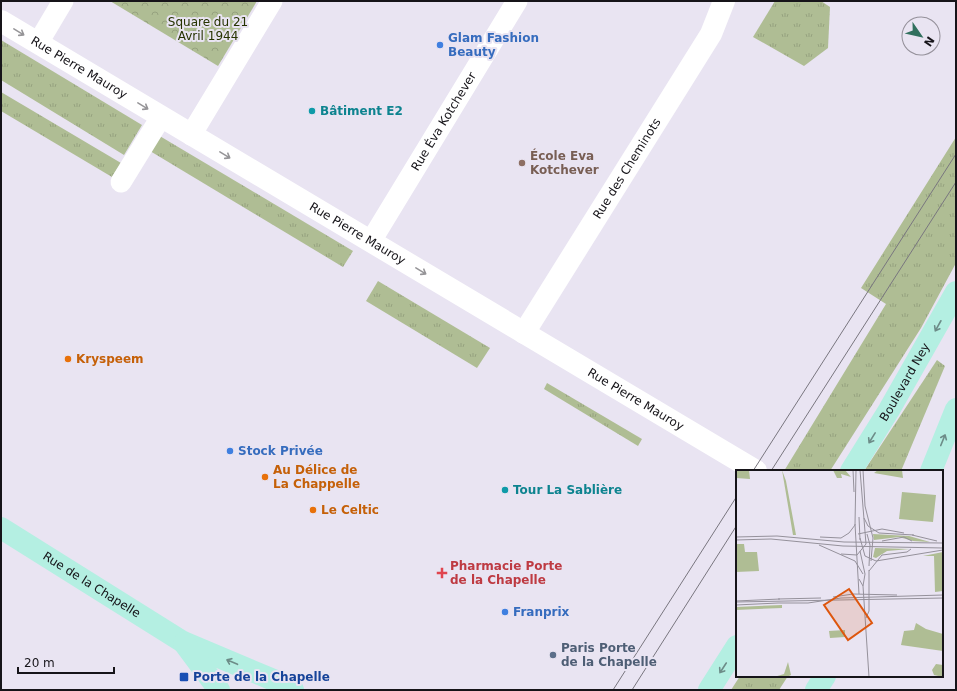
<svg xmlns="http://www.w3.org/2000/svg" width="957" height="691" font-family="'DejaVu Sans',sans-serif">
<defs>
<pattern id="grass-tufts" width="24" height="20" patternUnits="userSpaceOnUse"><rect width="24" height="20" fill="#afbd94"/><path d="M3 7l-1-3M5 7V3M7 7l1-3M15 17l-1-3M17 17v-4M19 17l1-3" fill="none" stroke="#96a27f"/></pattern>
<pattern id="park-crowns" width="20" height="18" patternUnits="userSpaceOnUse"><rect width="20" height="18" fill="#afbd94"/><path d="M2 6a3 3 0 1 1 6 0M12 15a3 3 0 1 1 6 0" fill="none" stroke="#96a27f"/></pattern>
</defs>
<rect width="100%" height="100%" fill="#e9e4f2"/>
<g fill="url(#grass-tufts)">
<path d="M775,1H821L830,7L828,48L804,66L753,37Z"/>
<path d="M1,40L142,125L124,155L1,80Z"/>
<path d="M1,92L121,163L112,177L1,111Z"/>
<path d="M158,135L353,251L343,267L150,151Z"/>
<path d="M956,137V263L921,328L830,471H784L886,304L861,288Z"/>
<path d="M378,281L490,348L477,368L366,301Z"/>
<path d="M937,360L945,366L901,471H864Z"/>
<path d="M547,383L642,439L638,446L544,389Z"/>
<path d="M740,676H788L779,690H731Z"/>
</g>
<path fill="url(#park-crowns)" d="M110,1H257L218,66Z"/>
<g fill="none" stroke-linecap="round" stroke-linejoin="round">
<g stroke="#fff" stroke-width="21">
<path d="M38,43L63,1"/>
<path d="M191,135L272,1"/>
<path d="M121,182L161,117"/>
<path id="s1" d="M371,241L517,1"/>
</g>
<g stroke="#fff" stroke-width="22">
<path id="s2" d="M1,21L756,471"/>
<path id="s3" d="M524,333L711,34L724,1"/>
</g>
<g stroke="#b4efe2" stroke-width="22">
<path id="s4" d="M851,471L889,410L956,292"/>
<path d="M931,471L956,409"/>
<path id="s5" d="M1,528L183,642L283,684L293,690"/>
<path d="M184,643L219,690"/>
<path d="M709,690L737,646"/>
<path d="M816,690L825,676"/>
</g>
<g stroke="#79767f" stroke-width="1">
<path d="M753,471L956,154"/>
<path d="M771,471L956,182"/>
<path d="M613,690L737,496"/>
<path d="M632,690L737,525"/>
</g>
</g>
<defs><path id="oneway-shaft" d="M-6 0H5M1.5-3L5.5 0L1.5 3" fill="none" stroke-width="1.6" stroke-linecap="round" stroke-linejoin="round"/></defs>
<g stroke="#969598">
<use href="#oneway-shaft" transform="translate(19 32) rotate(31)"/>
<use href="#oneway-shaft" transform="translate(143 106) rotate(31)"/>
<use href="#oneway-shaft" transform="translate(225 155) rotate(31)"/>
<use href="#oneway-shaft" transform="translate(421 271) rotate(31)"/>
</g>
<g stroke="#6d8c88">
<use href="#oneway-shaft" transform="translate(938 326) rotate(119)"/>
<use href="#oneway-shaft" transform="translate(872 438) rotate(122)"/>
<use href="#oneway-shaft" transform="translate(943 440) rotate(-68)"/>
<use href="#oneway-shaft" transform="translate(232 662) rotate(-157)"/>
<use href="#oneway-shaft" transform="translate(723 668) rotate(123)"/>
</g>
<g fill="#3f7fe0" stroke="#e9e4f2" stroke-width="1.5">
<circle cx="440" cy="45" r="4"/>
<circle cx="230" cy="451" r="4"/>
<circle cx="505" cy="612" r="4"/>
</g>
<g fill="#0f9aa8" stroke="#e9e4f2" stroke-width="1.5">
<circle cx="312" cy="111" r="4"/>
<circle cx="505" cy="490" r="4"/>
</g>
<circle fill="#8d6e63" stroke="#e9e4f2" stroke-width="1.5" cx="522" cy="163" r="4"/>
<g fill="#e8710a" stroke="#e9e4f2" stroke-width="1.5">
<circle cx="68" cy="359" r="4"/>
<circle cx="265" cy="477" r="4"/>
<circle cx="313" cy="510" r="4"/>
</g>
<path fill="#e0444e" stroke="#e9e4f2" stroke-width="1.5" d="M440 567h4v4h4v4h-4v4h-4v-4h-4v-4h4z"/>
<circle fill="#5c6f8a" stroke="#e9e4f2" stroke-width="1.5" cx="553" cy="655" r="4"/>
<rect fill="#1a4fb4" stroke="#e9e4f2" stroke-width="1.5" x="179" y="672" width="10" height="10" rx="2"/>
<g text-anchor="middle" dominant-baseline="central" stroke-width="4" stroke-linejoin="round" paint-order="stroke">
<g font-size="12" fill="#263300" stroke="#e9e4f2">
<text x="208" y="22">Square du 21<tspan x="208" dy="14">Avril 1944</tspan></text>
</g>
<g font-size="12" font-weight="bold" fill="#366cbe" stroke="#e9e4f2" text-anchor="start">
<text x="448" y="38">Glam Fashion<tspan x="448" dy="14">Beauty</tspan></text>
<text x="238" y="451">Stock Privée</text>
<text x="513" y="612">Franprix</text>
</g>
<g font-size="12" fill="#161419" stroke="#e9e4f2">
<text stroke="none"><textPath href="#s2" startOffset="91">Rue Pierre Mauroy</textPath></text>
<text stroke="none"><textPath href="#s1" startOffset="140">Rue Éva Kotchever</textPath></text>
<text stroke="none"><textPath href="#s3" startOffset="194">Rue des Cheminots</textPath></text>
<text stroke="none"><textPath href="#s2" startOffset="415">Rue Pierre Mauroy</textPath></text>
<text stroke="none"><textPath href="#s4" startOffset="104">Boulevard Ney</textPath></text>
<text stroke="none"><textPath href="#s2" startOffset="739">Rue Pierre Mauroy</textPath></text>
<text stroke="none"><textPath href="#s5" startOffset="107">Rue de la Chapelle</textPath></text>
</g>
<g font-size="12" font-weight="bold" fill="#0d838f" stroke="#e9e4f2" text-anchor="start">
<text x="320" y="111">Bâtiment E2</text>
<text x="513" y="490">Tour La Sablière</text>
</g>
<g font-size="12" font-weight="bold" fill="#785e54" stroke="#e9e4f2" text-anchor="start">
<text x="530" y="156">École Eva<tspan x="530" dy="14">Kotchever</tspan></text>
</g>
<g font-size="12" font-weight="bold" fill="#c56008" stroke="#e9e4f2" text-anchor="start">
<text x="76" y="359">Kryspeem</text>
<text x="273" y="470">Au Délice de<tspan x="273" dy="14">La Chappelle</tspan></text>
<text x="321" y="510">Le Celtic</text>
</g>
<g font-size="12" font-weight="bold" fill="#be3a42" stroke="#e9e4f2" text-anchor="start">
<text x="450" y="566">Pharmacie Porte<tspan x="450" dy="14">de la Chapelle</tspan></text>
</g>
<g font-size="12" font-weight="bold" fill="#4e5e75" stroke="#e9e4f2" text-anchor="start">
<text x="561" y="648">Paris Porte<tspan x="561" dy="14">de la Chapelle</tspan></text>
</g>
<g font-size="12" font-weight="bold" fill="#164399" stroke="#e9e4f2" text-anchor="start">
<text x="193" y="677">Porte de la Chapelle</text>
</g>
</g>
<g transform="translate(736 470)">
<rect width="207" height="207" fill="#e9e4f2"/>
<path d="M46,0L50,11L60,65H57ZM97,0H109L115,7L105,4L106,8H101Z" fill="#afbd94"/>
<path d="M142,0H166L167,8L138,3Z" fill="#afbd94"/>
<path d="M0,0H13L14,9L0,8ZM166,22L200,25L197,52L163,49Z" fill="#afbd94"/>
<path d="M46,135V138L0,140V137ZM180,153L190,159L207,164V181L165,175L168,161L178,160ZM109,160V167L94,168L93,161ZM52,192L55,205L51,207H38L48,204ZM200,194L207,195V207L198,205L196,200Z" fill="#afbd94"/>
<path d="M137,64L173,66L194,72L177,71L163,67L138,70ZM0,74H8L9,82H21L23,101L0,102ZM139,78L174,79L151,81L140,88L137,87ZM207,82V121L199,122L198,86H187Z" fill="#afbd94"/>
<path fill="none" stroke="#95919b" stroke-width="1" d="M117,0L118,22M127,0L129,36L137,68L135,91M123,47L124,70M128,48L132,56L143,63L178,65M119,54L123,124M146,59L168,63M122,64L146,59M131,64L134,75L133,96M176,65L201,71M0,67L41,66L108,72L207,73M84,67L105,68L113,63L119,55L120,0M124,68L129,86L140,91L207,80M0,70L35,69L107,76L207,78M146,71L168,67L176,71M83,75L119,91L127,104M124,81L129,104L127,116M105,84L121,85L130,74L124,0M133,101L146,85L171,82L175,79M123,109L127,116L133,207M97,127L117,124L161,125M42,129L85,128M0,131L44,129M0,132L207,128M42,133H72L105,128L207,125M0,135L42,133M130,148L133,141V100"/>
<path fill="#de560d" fill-opacity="0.15" stroke="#de560d" stroke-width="2" d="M113,119L136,153L112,170L88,135Z"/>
<rect width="207" height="207" fill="none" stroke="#161419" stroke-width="2"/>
</g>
<rect width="957" height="691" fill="none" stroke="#161419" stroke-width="4"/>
<g transform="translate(921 36) rotate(124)"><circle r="19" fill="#e9e4f2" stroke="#95919b"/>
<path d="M0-3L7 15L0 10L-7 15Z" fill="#31705e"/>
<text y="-6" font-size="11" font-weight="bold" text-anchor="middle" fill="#161419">N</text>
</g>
<path d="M18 667v6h96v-6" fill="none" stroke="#161419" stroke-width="2"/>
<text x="24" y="667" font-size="12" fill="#161419" stroke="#e9e4f2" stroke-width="3" paint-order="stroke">20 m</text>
</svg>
